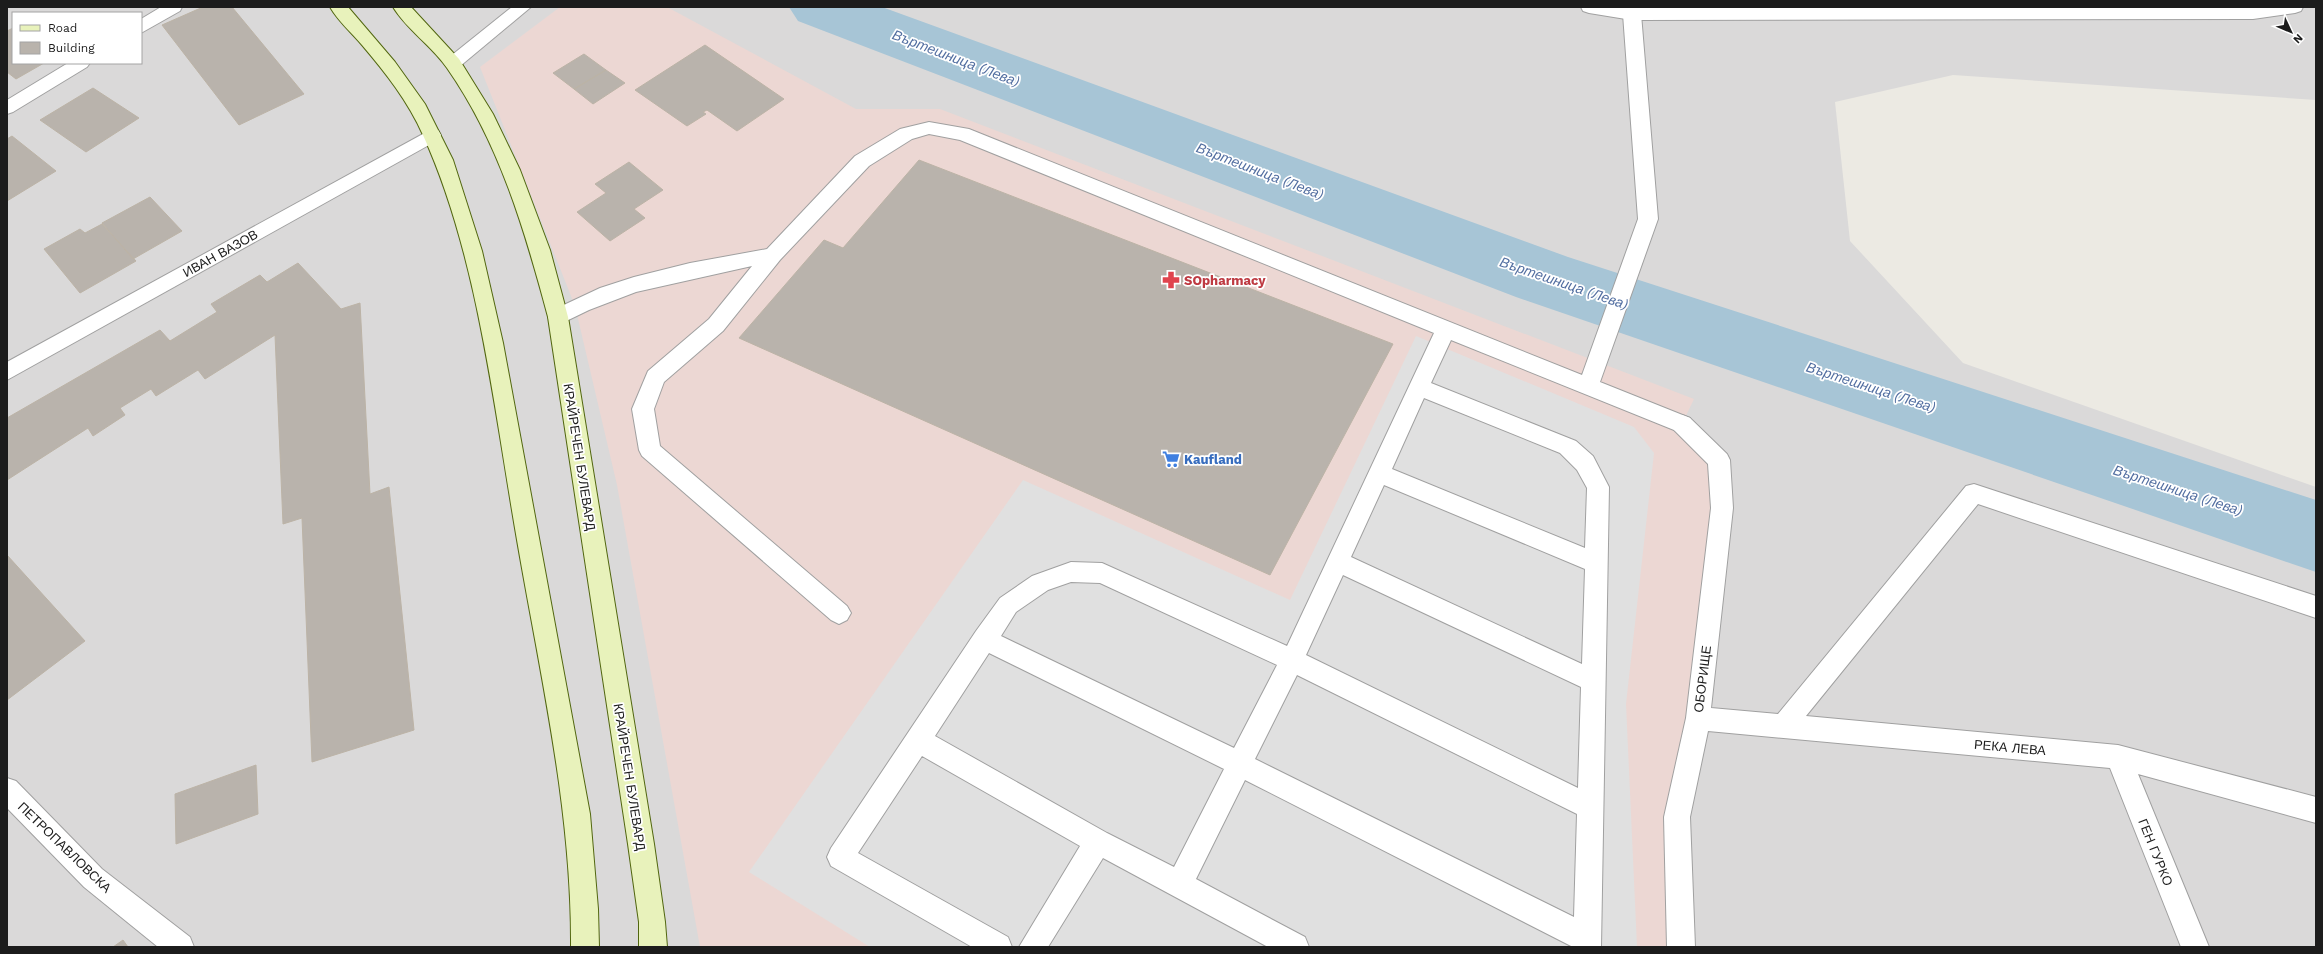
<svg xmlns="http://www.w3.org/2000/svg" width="2323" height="954" viewBox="0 0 2323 954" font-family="'Work Sans',sans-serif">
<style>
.residential{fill:#dad9d9;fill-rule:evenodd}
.commercial{fill:#ecd7d3}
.parking{fill:#e0e0e0}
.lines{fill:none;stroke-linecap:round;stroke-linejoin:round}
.river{fill:#a7c5d6;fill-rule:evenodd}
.building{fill:#b9b3ac;stroke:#bcb3a6}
.lane-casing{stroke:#a0a0a0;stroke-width:2}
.street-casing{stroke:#a0a0a0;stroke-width:2}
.secondary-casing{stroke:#51660f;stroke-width:2}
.lane{fill:#fff;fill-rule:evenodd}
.street{fill:#fff;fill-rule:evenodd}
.secondary{fill:#e8f2bb;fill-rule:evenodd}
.labels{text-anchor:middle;stroke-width:3.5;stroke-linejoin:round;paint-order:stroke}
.street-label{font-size:13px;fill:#1c1c1c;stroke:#fff}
.health-label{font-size:13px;font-weight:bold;fill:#be3a42;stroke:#fff;text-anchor:start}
.shop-label{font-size:13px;font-weight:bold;fill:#366cbe;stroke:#fff;text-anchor:start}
.water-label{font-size:14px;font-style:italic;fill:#536fa1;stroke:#fff}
</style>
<rect width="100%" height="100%" fill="#eceae3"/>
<path class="residential" d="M7,7H2316V100L1953,75L1835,102L1850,241L1963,363L2316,487V947H7ZM13,13H141V63H13Z"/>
<path class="commercial" d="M560,7H667L856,109H940L1694,399L1682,424L1719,460L1677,817L1681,947H700L617,485L575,306L480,67Z"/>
<path class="parking" d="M1416,336L1634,427L1654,453L1626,704L1637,947H870L749,872L1023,480L1290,600Z"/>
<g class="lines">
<path class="river" d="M789,7H882L1568,257L2316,500V572L1516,297L798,21Z"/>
</g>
<path class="building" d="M203,7H232L304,94L239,125L162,25Z
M13,28V63H44L16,79L7,72V31Z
M705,45L784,99L737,131L707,110L703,112L706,114L687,126L635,90Z
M584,54L606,70L574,89L553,73Z
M606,70L625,83L593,104L574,89Z
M93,88L139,118L86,152L40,120Z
M12,136L56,171L7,201V139Z
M919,160L1393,344L1270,575L739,338L824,240L843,248Z
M629,162L663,190L634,209L645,218L610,241L577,212L606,193L595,184Z
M150,197L182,231L133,259L102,223Z
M102,224L136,261L80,293L44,249L80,229L85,233Z
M298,263L341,309L360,303L370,494L389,487L414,730L312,762L302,518L283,524L275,335L205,379L198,370L156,396L151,389L120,408L125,415L93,436L88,428L7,480V418L160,330L170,341L217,312L211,304L260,275L267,282Z
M7,555L85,641L7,700Z
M256,765L258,814L176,844L175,794Z
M123,940L128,947H113Z"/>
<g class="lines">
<g class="lane-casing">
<path id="lane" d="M1632,8L1638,10L1641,14L1658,219L1600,382L1690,418L1693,424L1690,430L1682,433L1674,430L1451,340L1431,383L1576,441L1593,456L1609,487L1601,947H1573L1245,780L1196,879L1305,937L1309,947H1268L1103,858L1048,947H1019L1080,846L922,756L858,853L1008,937L1012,947H972L831,866L827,857L831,848L976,631L1000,598L1032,576L1071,562L1102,563L1287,646L1434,333L960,140L929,134L912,139L869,166L780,260L723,331L664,382L654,409L660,446L847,606L851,613L847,620L839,624L831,620L642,456L639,450L632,409L648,371L709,319L752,266L636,292L589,310L558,325L551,323L548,317L551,311L600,288L634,277L690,263L767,249L855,156L900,129L929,122L969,129L1582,375L1638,219L1623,14L1626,10ZM1424,398L1560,453L1577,470L1587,488L1585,548L1392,469ZM1384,485L1585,569L1582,664L1351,557ZM1343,575L1581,687L1578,788L1306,655ZM1071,582L1100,583L1277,665L1234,748L1001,636L1016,612L1048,590ZM989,653L1224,769L1174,867L1107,833L935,736ZM1297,675L1577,814L1574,917L1255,759Z"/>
</g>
<g class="street-casing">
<path id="street" d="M161,7H182L180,11L141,33V19Z
M512,7H531L459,67L453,69L447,67L444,63L447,59Z
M1581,7L1632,8L2303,7L2301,11L2295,13L2253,19L1632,20L1589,13L1583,11Z
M68,63H90L87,67L13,112L7,114V100Z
M432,129L438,130L441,135L438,140L7,380V362Z
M1682,415L1690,418L1727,454L1730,460L1733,508L1711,708L1778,714L1966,486L1974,484L2316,596V618L1978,504L1806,716L2118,745L2316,797V823L2138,774L2209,947H2181L2110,768L1708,731L1690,817L1695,947H1667L1664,817L1686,718L1711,508L1708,464L1674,430L1671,424L1674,418Z
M7,778L16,781L102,869L190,937L194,947H158L84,887L7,808Z"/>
</g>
<g class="secondary-casing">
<path id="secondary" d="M330,7H348L395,62L425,104L453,160L482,251L503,343L590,814L598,909L599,947H571C572,810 540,674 517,540C494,409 478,255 423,135C408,101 385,72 362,45C351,32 338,21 330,7Z
M393,7H411L459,59L493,114L520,170L550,250L568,317L654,844L665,922L667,947H639V922L628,844L548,317C525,231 499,142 447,68C432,46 407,30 393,7Z"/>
</g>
<use href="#lane" class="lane"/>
<use href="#street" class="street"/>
<use href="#secondary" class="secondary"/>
</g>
<defs>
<g id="pharmacy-bare" transform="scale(1.38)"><path d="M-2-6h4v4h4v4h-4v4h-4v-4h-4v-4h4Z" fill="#e0444e" stroke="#fff" stroke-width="2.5" paint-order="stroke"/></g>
<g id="supermarket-bare" transform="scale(1.38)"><path d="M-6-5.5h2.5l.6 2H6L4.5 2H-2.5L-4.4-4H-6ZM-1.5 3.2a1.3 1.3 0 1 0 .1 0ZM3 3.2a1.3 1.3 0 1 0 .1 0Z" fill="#3f7fe0" stroke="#fff" stroke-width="2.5" paint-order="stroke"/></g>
</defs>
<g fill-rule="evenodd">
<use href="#pharmacy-bare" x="1171" y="280"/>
<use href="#supermarket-bare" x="1171" y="459"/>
</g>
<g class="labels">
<g class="street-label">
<text transform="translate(220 253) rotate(-29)" y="5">ИВАН ВАЗОВ</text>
<text transform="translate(580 457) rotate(81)" y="5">КРАЙРЕЧЕН БУЛЕВАРД</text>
<text transform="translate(1702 679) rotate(-83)" y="5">ОБОРИЩЕ</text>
<text transform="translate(2010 747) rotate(5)" y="5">РЕКА ЛЕВА</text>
<text transform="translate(630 777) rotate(81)" y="5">КРАЙРЕЧЕН БУЛЕВАРД</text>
<text transform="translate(65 847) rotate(44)" y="5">ПЕТРОПАВЛОВСКА</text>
<text transform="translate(2156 852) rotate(68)" y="5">ГЕН ГУРКО</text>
</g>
<g class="health-label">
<text x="1184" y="285">SOpharmacy</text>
</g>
<g class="shop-label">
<text x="1184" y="464">Kaufland</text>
</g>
<g class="water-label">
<text transform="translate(956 58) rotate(21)" y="5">Въртешница (Лева)</text>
<text transform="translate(1260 171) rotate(21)" y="5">Въртешница (Лева)</text>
<text transform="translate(1564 283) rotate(19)" y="5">Въртешница (Лева)</text>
<text transform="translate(1871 387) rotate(18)" y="5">Въртешница (Лева)</text>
<text transform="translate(2178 490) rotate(18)" y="5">Въртешница (Лева)</text>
</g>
</g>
<rect width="2323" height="954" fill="none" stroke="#1c1c1c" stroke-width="16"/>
<rect x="12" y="12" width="130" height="52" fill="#ffffff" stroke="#a4a4a4"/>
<rect x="20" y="25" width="20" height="6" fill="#e8f2bb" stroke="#a4a4a4"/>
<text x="48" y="32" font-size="12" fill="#1c1c1c">Road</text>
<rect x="20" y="42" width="20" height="12" fill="#b9b3ac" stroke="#a4a4a4"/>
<text x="48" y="52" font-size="12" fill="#1c1c1c">Building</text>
<g transform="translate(2291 32) rotate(134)" stroke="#ffffff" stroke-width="3" paint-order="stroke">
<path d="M0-3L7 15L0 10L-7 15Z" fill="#1c1c1c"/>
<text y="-6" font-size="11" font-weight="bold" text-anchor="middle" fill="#1c1c1c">N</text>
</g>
</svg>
